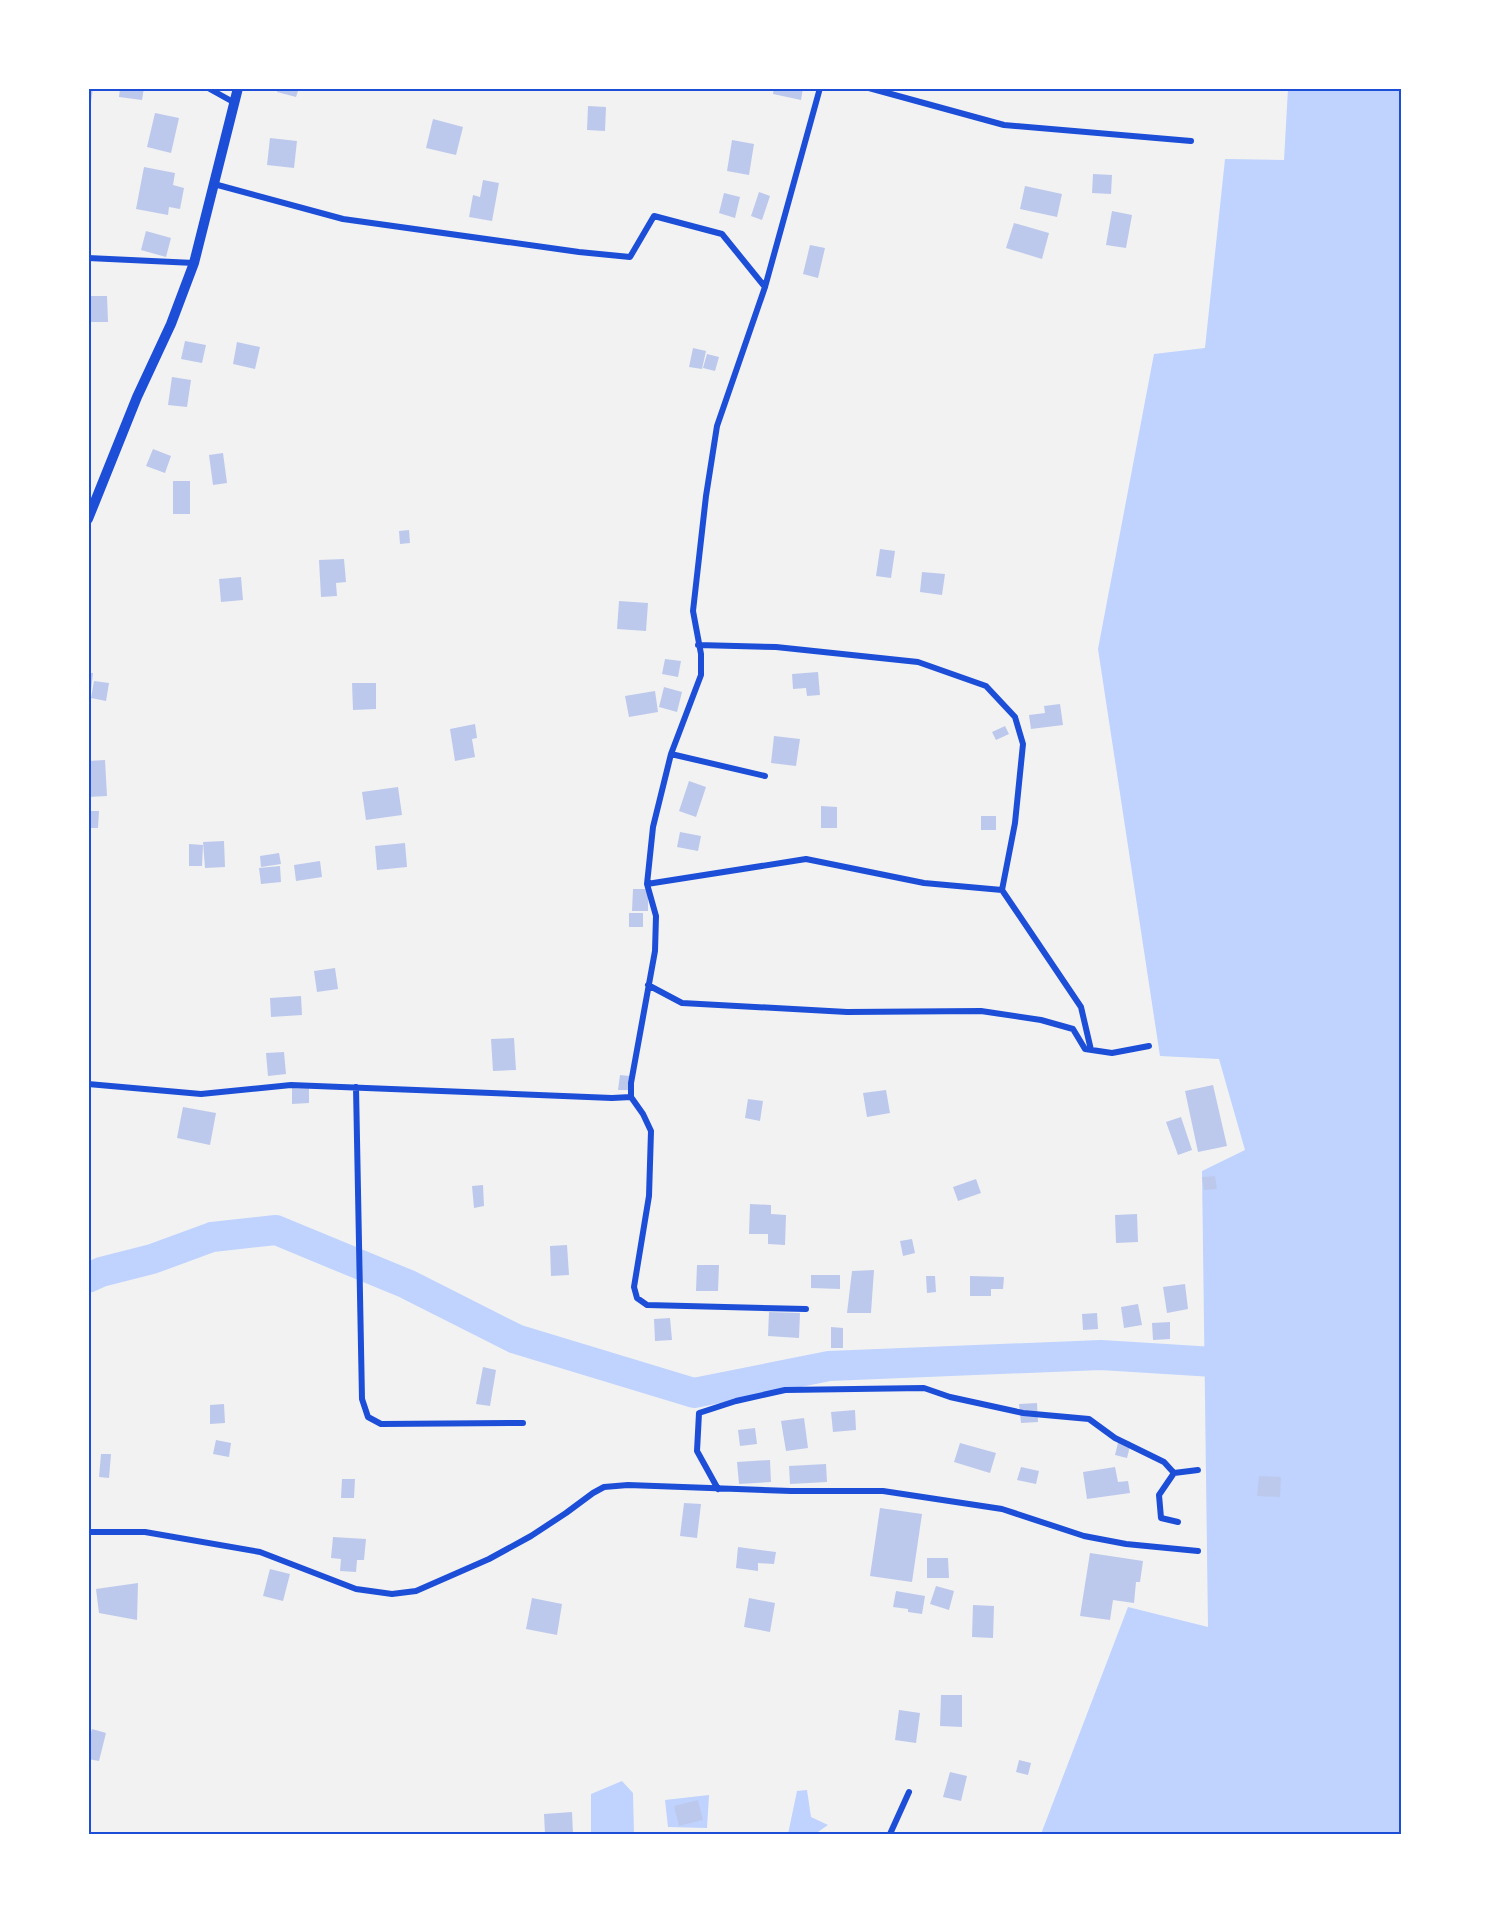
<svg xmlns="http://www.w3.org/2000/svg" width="1490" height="1923" viewBox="0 0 1490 1923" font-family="'IBM Plex Serif',serif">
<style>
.water{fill:#bfd3fe}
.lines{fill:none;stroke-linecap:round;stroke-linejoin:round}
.river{stroke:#bfd3fe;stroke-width:30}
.building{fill:#bdc9ec}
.minor{stroke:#1d4ed8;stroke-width:6}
.secondary{stroke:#1d4ed8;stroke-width:10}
.neatline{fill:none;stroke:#1d4ed8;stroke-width:2}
</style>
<rect width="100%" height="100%" fill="#f2f2f2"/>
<path class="water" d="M1288,89H1401V1834H1041L1128,1607L1208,1627L1202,1171L1245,1150L1219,1059L1160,1056L1098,649L1154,354L1205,348L1225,159L1284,160Z
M622,1781L633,1793L634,1834H591V1794Z
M807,1790L811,1817L828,1825L815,1834H788L797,1791Z
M709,1795L707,1828L668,1827L665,1800Z"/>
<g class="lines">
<path class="river" d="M88,1278L101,1272L152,1259L212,1237L276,1230L407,1284L516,1339L694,1393L829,1366L1101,1355L1246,1364"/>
</g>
<path class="building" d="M88,88H93L90,109H88Z
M120,88H144L142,100L119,97Z
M278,88H299L296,97L277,92Z
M774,88H803L801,100L773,94Z
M588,106L606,107L605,131L587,130Z
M155,113L179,118L171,153L147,147Z
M433,119L463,127L456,155L426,148Z
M270,138L297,141L294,168L267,165Z
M732,140L754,144L749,175L727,171Z
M144,167L175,173L173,185L184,188L180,209L169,207L168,215L136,209Z
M1093,174L1112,175L1111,194L1092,193Z
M483,180L499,183L492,221L469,217L473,195L480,197Z
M1025,186L1062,194L1057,217L1020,209Z
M759,192L770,196L762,220L751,216Z
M724,193L740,197L735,218L719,213Z
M1112,211L1132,215L1126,248L1106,245Z
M1014,223L1049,233L1042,259L1006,248Z
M146,231L171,238L166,257L141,250Z
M810,245L825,248L818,278L803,274Z
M88,296H107L108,322H88Z
M185,341L206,345L202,363L181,359Z
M237,342L260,347L255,369L233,364Z
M693,348L706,351L702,369L689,367Z
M707,354L719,357L715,371L703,368Z
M172,377L191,380L187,407L168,405Z
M153,449L171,456L165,473L146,466Z
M223,453L227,483L213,485L209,455Z
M173,481H190V514H173Z
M409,530L410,543L400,544L399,531Z
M880,549L895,551L891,578L876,576Z
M344,559L346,582L336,583L337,596L321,597L319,560Z
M922,572L945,574L942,595L920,592Z
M241,577L243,600L221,602L219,579Z
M619,601L648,603L646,631L617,629Z
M665,659L681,661L678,677L662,674Z
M818,672L820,695L807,696L806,688L793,689L792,674Z
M88,673H93L90,699H88Z
M94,681L109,683L106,701L91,698Z
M352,683H376V709L353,710Z
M664,687L682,692L677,712L659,707Z
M655,691L658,712L629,717L625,696Z
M1060,704L1063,725L1031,729L1029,715L1045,713L1044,706Z
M475,724L477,738L472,739L475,757L455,761L450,729Z
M1005,726L1009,734L996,740L992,732Z
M774,736L800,739L796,766L771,763Z
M105,760L107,796L88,797V761Z
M689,781L706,787L696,817L679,811Z
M398,787L402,815L366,820L362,792Z
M821,806L837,807V828H821Z
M88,811H99L98,828H88Z
M981,816H996V830H981Z
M680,832L701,836L698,851L677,847Z
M224,841L225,867L205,868L203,842Z
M405,843L407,867L377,870L375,846Z
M189,844L203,845L202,866H189Z
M279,853L281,864L261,867L260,856Z
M320,861L322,877L296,881L294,865Z
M280,866L281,882L261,884L259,868Z
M633,889H648V911H632Z
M629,913H643V927H629Z
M335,968L338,989L317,992L314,971Z
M301,996L302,1015L271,1017L270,998Z
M514,1038L516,1070L493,1071L491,1039Z
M284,1052L286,1074L268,1076L266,1053Z
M620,1075L630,1076L629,1090H618Z
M1213,1085L1227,1146L1198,1152L1185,1091Z
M292,1088H309V1103L292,1104Z
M886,1090L890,1113L867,1117L863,1093Z
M748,1099L763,1101L760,1121L745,1118Z
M183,1107L216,1113L210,1145L177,1138Z
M1181,1117L1192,1150L1178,1155L1166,1122Z
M1215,1176L1217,1189L1204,1190L1202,1177Z
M976,1179L981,1193L958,1201L953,1187Z
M483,1185L484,1206L474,1208L472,1186Z
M750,1204L771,1205V1214L786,1215L785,1245L768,1244V1234H749Z
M1137,1214L1138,1242L1116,1243L1115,1215Z
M912,1239L915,1253L903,1256L900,1241Z
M567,1245L569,1275L551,1276L550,1246Z
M697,1265H719L718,1291H696Z
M874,1270L871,1313H847L852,1271Z
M811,1275H840V1289L811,1288Z
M926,1276H935L936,1292L927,1293Z
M970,1276L1004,1277L1003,1289H991V1296H970Z
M1185,1284L1188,1309L1167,1313L1163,1287Z
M1138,1304L1142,1325L1124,1328L1121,1307Z
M769,1312L800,1313L799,1338L768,1336Z
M1097,1313L1098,1329L1083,1330L1082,1314Z
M670,1318L672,1340L655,1341L654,1319Z
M1170,1322V1339L1153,1340L1152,1323Z
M831,1327L843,1328V1348H831Z
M483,1367L496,1370L490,1406L476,1404Z
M1037,1403L1038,1422L1021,1423L1019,1404Z
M224,1404L225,1423L210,1424V1405Z
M855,1410L856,1430L833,1432L831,1412Z
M804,1418L808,1448L786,1451L781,1421Z
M755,1428L757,1444L740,1446L738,1430Z
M1119,1439L1131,1442L1127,1458L1115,1455Z
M216,1440L231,1443L229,1457L213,1454Z
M960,1443L996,1453L990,1473L954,1462Z
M101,1454H111L109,1478L99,1477Z
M770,1460L771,1482L739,1484L737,1462Z
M826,1464L827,1482L790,1484L789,1466Z
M1021,1467L1039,1471L1036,1484L1017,1480Z
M1115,1467L1118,1482L1128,1481L1130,1493L1087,1499L1083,1472Z
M1259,1476L1281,1477L1280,1497L1257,1496Z
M342,1479H355L354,1498H341Z
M684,1503L701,1504L697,1538L680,1536Z
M880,1508L922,1514L912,1582L870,1576Z
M333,1537L366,1539L364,1560H357L356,1572L340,1571L341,1559L331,1558Z
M738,1547L776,1552L774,1564L758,1563V1571L736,1568Z
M1090,1553L1143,1561L1140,1582H1136L1134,1603L1113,1600L1110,1620L1080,1616Z
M927,1558H948L949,1578H927Z
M270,1569L290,1574L283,1601L263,1596Z
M138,1583L137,1620L99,1613L96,1589Z
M936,1586L954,1591L949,1610L930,1604Z
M896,1591L925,1596L922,1614L908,1612V1609L893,1607Z
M532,1598L562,1604L557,1635L526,1629Z
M749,1598L775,1603L770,1632L744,1627Z
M973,1605L994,1606L993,1638L972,1637Z
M941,1695H962V1727L940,1726Z
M899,1710L920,1713L916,1743L895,1740Z
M92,1729L106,1733L99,1761L88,1759V1743Z
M1019,1760L1031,1763L1028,1775L1016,1772Z
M950,1772L967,1776L961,1801L943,1797Z
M698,1800L703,1820L679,1826L674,1806Z
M572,1812L573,1834H545L544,1814Z"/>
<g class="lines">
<path class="minor" d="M208,88L235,103
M869,88L1004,125L1191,141
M214,184L343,219L579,252L630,257L654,216L722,234L765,287
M88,258L194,263
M698,645L776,647L918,662L986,686L1015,717L1023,744L1015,823L1002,890L1081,1007L1091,1050
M671,754L765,776
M647,884L806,859L924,883L1002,890
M648,985L682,1003L847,1012L981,1011L1041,1020L1073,1029L1085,1049L1112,1053L1149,1046
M88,1084L201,1094L291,1085L612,1098L631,1097V1083L655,951L656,916L647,884L653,827L671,754L701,675V654L693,611L706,496L717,426L765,287L820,88
M356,1087L362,1399L368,1417L381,1424L523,1423
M631,1097L643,1114L651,1131L649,1196L634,1287L637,1298L647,1305L806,1309
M1174,1473L1159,1495L1161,1518L1178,1522
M718,1489L697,1451L699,1413L736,1401L785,1390L924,1388L950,1397L1023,1413L1089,1419L1115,1438L1164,1462L1174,1473L1198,1470
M88,1532H145L260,1552L356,1589L392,1594L416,1591L489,1559L531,1536L566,1513L593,1493L604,1487L628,1485L791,1491H883L1002,1509L1084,1536L1126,1544L1198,1551
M890,1834L909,1792"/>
<path class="secondary" d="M88,519L137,397L171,324L194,263L238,88"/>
</g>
<rect width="1490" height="1923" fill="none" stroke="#ffffff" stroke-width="180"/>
<rect x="90" y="90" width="1310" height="1743" class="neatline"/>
</svg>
